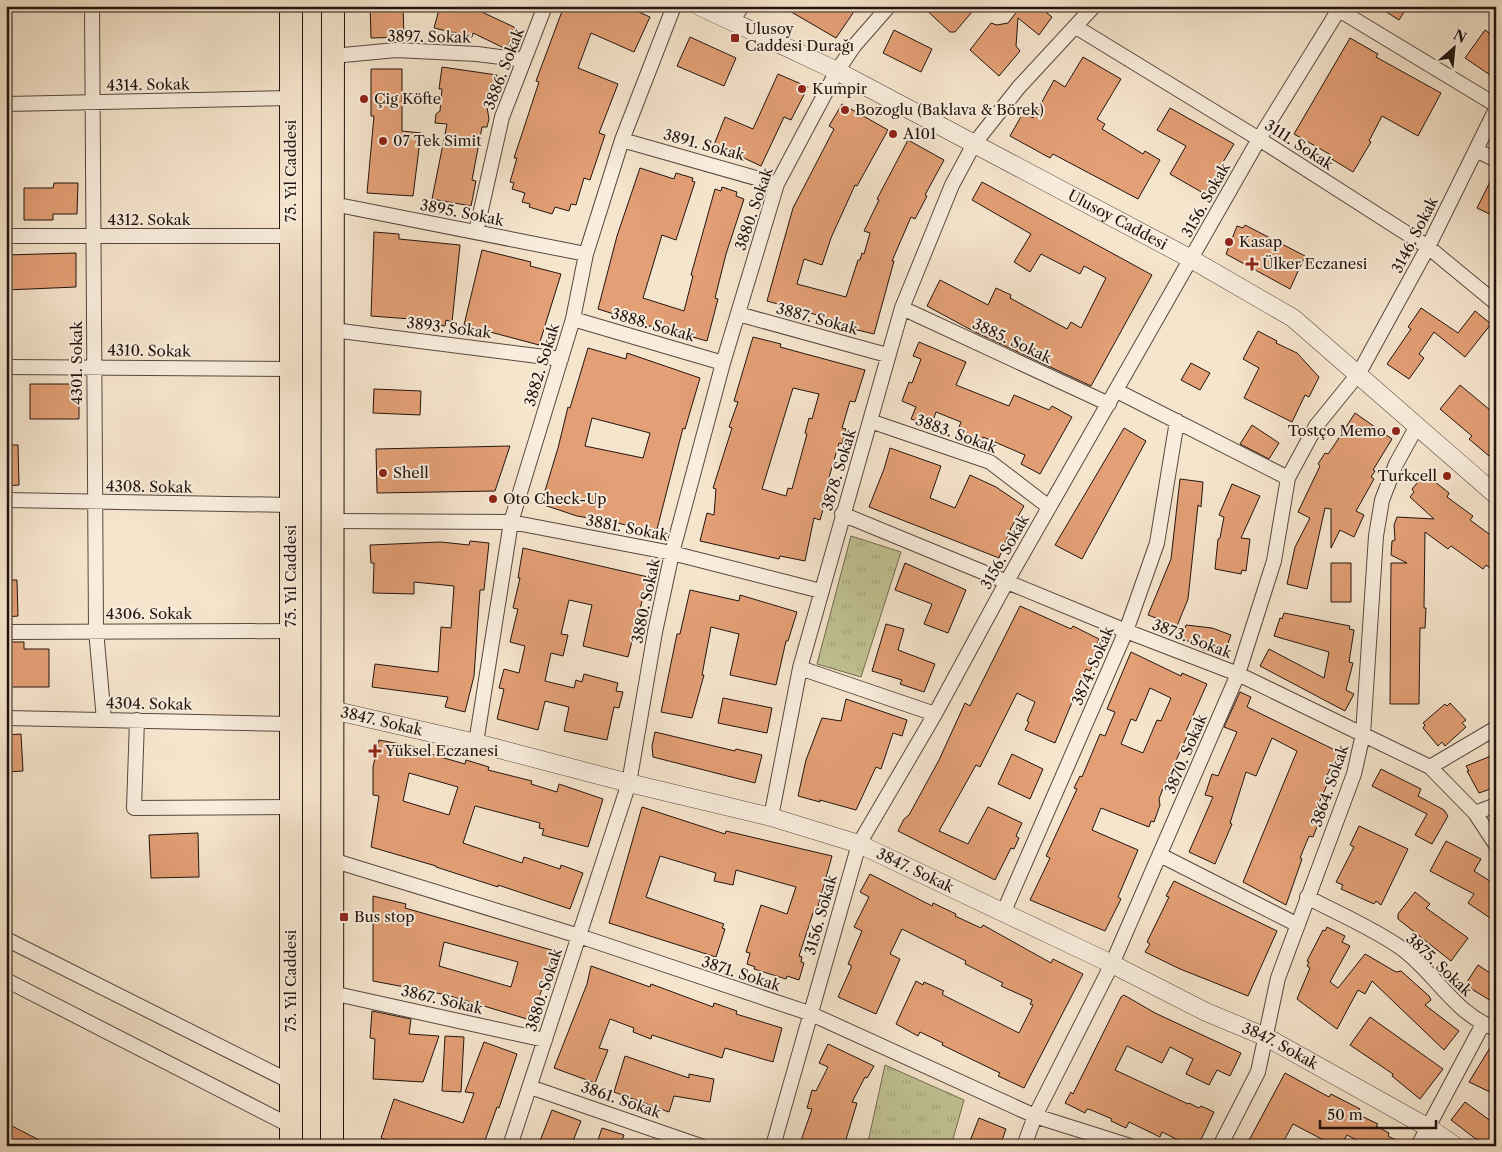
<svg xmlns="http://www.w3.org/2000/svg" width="1502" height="1152" viewBox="0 0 1502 1152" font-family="'Libre Caslon Text',serif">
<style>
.park{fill:url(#park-tufts);stroke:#726c52}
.building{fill:#e39f75;stroke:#22140f;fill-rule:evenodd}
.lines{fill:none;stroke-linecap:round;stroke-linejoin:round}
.minor-casing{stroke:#57483e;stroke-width:16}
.tertiary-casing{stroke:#57483e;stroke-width:19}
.primary-casing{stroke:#22140f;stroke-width:24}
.minor{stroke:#f9eede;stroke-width:14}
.tertiary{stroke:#f9eede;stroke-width:18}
.primary{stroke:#f6e5cd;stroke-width:22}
.poi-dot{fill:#8f2418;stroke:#f9eede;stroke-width:2}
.labels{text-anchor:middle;stroke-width:4;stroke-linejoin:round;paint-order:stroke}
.poi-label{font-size:15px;fill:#22140f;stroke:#f9eede;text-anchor:start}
.street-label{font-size:15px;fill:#22140f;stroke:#f9eede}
</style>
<defs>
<pattern id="park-tufts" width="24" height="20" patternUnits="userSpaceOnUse" patternTransform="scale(1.25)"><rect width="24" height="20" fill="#c1c394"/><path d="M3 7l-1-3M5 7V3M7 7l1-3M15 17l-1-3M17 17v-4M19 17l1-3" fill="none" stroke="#a6a77e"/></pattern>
</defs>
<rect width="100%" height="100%" fill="#f6e5cd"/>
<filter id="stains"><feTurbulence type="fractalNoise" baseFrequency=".004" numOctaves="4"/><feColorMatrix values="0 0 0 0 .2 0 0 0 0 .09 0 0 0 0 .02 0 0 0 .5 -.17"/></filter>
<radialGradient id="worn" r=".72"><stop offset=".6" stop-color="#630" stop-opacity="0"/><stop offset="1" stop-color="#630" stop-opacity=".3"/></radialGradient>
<path class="park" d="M851,536L901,552L861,677L817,664Z
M885,1065L964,1100L951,1146H876L868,1142Z"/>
<path class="building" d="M370,6H403L404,37L371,38Z
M440,6H469L516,28L506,49L473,33L472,37L434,28Z
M564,6H625L650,17L634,52L591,33L578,68L618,84L599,133L605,135L590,180L584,178L576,205L571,204L569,211L555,207L552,214L529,207L530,204L522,202L525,193L512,189L514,183L510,182L517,158H514L539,82L536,81Z
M781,6H849L855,10L836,38Z
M922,6H977L955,32H950Z
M1021,6H1038L1052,17L1039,35L1018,18L1016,46L1020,51L999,76L970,50L991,23L997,25L1008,23Z
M1377,6H1408L1399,20Z
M894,30L932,49L921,72L883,53Z
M1485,30L1496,38V79L1465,58Z
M690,37L736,58L724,86L677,66Z
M1350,38L1378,54L1376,57L1441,93L1418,136L1382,116L1369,141L1371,142L1353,172L1330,158L1331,155L1294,134Z
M1083,57L1121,79L1097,119L1105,124L1102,129L1143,154L1145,151L1160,160L1138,199L1053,154L1050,158L1010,136L1023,113L1033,118L1054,80L1065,87Z
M442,67L497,75L494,96L485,95L489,119L487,127H482L472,180L476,181L471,206L432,199L447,124L435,123L436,114L440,111L442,89H439Z
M371,69H402V131L421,133L413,196L367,193L374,116H371Z
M778,74L808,87L791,120L784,117L761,166L731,152L729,157L712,150L725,117L753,129Z
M842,104L888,130L857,186L855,185L831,238L822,265L804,259L797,284L846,297L858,260H860L862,253L864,254L870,233L864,231L879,200L877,199L908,140L944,160L925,195L927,196L915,219L911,217L892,261H894L874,334L845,327L846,323L767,301L793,208L834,129L829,126Z
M1170,108L1234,144L1214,177L1220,181L1210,197L1170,174L1186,146L1157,130Z
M640,168L674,179L676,173L693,178L692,181L695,182L676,240L662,235L643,298L684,311L693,276L691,275L715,189L721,191L722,187L737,192L736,196L744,199L726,254L715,298L718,299L707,341L652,326H643L636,321L598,309L617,236Z
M1496,170V217L1477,208Z
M982,182L1152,275L1091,386L975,332L927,306L940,280L988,305L996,288L1011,295L1010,298L1067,329L1071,322L1081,328L1106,278L1084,266L1080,274L1041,254L1030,272L1014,262L1031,234L972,200Z
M54,183H78L77,214H53V220H24V188H53Z
M1245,225L1305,256L1290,289L1226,254L1237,226L1243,228Z
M374,232L399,234V239L460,245L452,322L446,320L445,326L423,323V320L371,316Z
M482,250L531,262L530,266L561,274L539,345L464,325Z
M76,253V287L6,290V255Z
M1421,308L1458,333L1475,311L1491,324L1465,357L1434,332L1419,354L1424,358L1409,379L1387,364L1411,329L1408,327Z
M1258,331L1277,341L1276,343L1297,353L1319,377L1309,397L1305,395L1292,422L1244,398L1259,368L1243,359Z
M753,337L781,344L780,347L865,370L855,402L850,401L842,428L846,429L842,444L839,443L823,498L826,499L820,520L814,518L805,561L780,556L779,559L700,541L707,513L714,515L716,489L713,488L732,428L729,427L738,402L734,401ZM793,388L819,394L812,419L809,418L805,433L807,434L792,489L788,488L786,496L762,489Z
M919,342L966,362L956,385L1009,406L1014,395L1049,410L1052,406L1072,417L1040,474L1021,464L1025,455L983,437L982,441L957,432L961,422L936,412L931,426L911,419L916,407L902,401L909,382L912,383L921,359L913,356Z
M588,348L626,359L627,353L700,378L685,429L683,428L656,533L618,523L577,516L541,504L558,448L568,407L570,408ZM592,418L650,433L643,458L585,446Z
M1191,363L1210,373L1200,390L1181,380Z
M30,384H79V419H30Z
M1460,385L1496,415V448L1489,456L1469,439L1472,436L1440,409Z
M374,389L421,391L420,415L373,413Z
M1355,413L1392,439L1373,470L1375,471L1371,477L1374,479L1356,511L1364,515L1354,537L1340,530L1331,548V509L1325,508L1307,589L1287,584L1295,547L1310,518L1298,512L1320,466L1318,464L1325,453L1328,454L1333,447Z
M1252,425L1279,443L1269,459L1240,444Z
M1124,428L1146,441L1082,559L1055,545Z
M6,445H18L19,485L6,486Z
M510,446L495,491L377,493L376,449Z
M890,448L941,466L930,498L955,508L970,475L996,487L1024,506L1011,528L999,558L869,507L884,469Z
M1425,474L1449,493L1447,497L1473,516L1470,520L1496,539V573L1486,565L1483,569L1451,546L1448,549L1425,532L1424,608H1426L1425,628H1420L1419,704H1390L1391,563H1407L1391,555L1392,541L1395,540L1394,525L1397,517L1434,519L1410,497L1414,492L1412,489Z
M1180,479L1203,482L1201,507L1198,505L1188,599L1177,626L1148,615L1171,559Z
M1232,484L1260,496L1241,538L1250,539L1246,571L1242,570L1241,574L1215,569L1218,539L1220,538L1224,517L1219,515Z
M470,541L489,543L484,590H480L474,676L465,712L445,707L448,697L372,687L375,664L438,672L441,627L451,628L454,586L414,582V594L373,593L374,563H371L370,545L441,542L469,545Z
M523,548L648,577L628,657L583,646L592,605L569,600L561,634L568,635L563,656L551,653L545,681L574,688L576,680L582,682L584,674L618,683L616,691L623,692L619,708L614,707L607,740L564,731L569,707L545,701L538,730L497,719L504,689L499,688L504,669L519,673L525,646L510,642L518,609L513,608L520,578H518Z
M905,563L966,590L948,633L924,624L932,604L895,590Z
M1331,563H1351V602H1331Z
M6,580H17L18,616L6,617Z
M690,590L739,601L740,595L797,612L788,641H786L776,685L730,675L739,634L711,627L702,675H704L692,718L661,712L677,634H680Z
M1020,606L1071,629L1073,626L1099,639L1096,646L1101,648L1090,671L1086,669L1055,743L1025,730L1029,722L1027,721L1035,702L1017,693L980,767L976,765L939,831L968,844L988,807L1022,823L1016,836L1019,838L1014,849L1011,848L995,880L898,831L904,819L909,815L939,760L965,703L970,706Z
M1284,613L1350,626L1349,629L1354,630L1349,662L1353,663L1346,690L1354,694L1345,711L1260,666L1269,649L1324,678L1329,652L1274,636L1280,618L1282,619Z
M886,624L904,629L898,650L935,664L924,692L900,684L902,680L872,671Z
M1186,625L1212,628L1231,635L1223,657L1200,649L1201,647L1181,638Z
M6,642H24V649H49V687H6Z
M1131,652L1181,676L1182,673L1207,684L1186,731L1189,732L1162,791L1159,799L1160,805L1154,822L1151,821L1149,827L1101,808L1092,830L1138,850L1118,897L1121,899L1105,931L1030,900L1050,858L1046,856L1077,789L1074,788L1080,776L1082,777L1100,734L1105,736L1115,712L1107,709ZM1150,688L1171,698L1161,721L1157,720L1143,753L1121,744L1131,719L1136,721Z
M1240,692L1251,697L1247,707L1339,752L1324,781L1328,783L1312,818L1318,824L1313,837L1309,836L1300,858L1302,859L1286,905L1243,882L1297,751L1272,738L1256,776L1246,772L1230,823L1232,824L1215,864L1189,852L1213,797L1205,795L1212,774L1218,776L1237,732L1224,727Z
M723,698L772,708L767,733L718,723Z
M846,699L907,720L902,736L893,733L881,769L876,767L856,810L820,800V802L798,796L806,760L822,718L841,721Z
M1450,703L1466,720L1462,723L1466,727L1445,746L1442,742L1438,746L1423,728L1425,725L1423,723L1445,704L1447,706Z
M655,732L735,751L736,749L762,755L755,783L653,757L652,746Z
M21,734L23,771L6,772V735Z
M379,740L416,747V750L465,764L466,760L489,767L488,770L532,781L531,784L557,792L559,784L603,799L588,847L542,835L544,829L539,828L540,823L475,806L463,843L522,863L524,857L560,869L561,865L583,873L570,909L498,885V887L436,867V866L371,847L379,796L373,795V767ZM409,773L458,787L449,815L403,801Z
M1012,754L1043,769L1030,799L998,784Z
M1496,754V787L1479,793L1467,771H1469L1466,766Z
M1381,769L1421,789L1418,796L1444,810L1448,816L1432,844L1415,835L1427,814L1372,786Z
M642,807L725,834L726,831L832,856L817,910H814L799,956L802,957L801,962L804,963L799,980L787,976L786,979L754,969L755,967L747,964L750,953L746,952L761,905L787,914L796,887L736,870L733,885L714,881L716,873L660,856L646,897L724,924L722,928L725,929L716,957L609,923Z
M1359,826L1408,849L1381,905L1376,901L1374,904L1341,889L1343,885L1336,882L1354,847L1350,845Z
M198,833L199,877L151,878L149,835Z
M1446,841L1481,859L1474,871L1496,885V922L1468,903L1474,894L1430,871Z
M870,874L932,906L933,903L956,914L955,916L981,928L983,925L1051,963L1053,959L1083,974L1024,1088L998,1076L1000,1073L942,1045L943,1043L920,1032L918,1036L896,1024L916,981L923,985L924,982L944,991L942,994L945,996L1019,1033L1033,1005L1030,1004L1032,1000L1001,986L1003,983L965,964L966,961L902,929L890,954L900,959L876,1014L838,997L851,968V965L848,964L862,931L854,927L869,897L860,892Z
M1174,881L1277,931L1248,996L1180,969L1145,952L1150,944L1147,942L1169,897L1166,896Z
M1415,892L1430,904L1426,908L1468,938L1451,961L1398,919V914Z
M373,896L406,904L405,908L555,951L535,1009L531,1008L527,1019L447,995L373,981ZM444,942L518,962L511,987L439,966Z
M1327,927L1345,936L1342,942L1350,946L1330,982L1338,988L1365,954L1396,972L1401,971L1429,996L1431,1000L1425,1005L1459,1031L1444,1050L1372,981L1365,994L1358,990L1337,1029L1297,999L1310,968L1307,966L1309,962L1307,961L1323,930L1325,931Z
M1478,965L1496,977V1004L1465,985Z
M591,966L650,987L651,984L713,1007L714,1003L737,1011L736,1014L782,1028L773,1062L725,1048L722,1058L652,1035L651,1039L633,1032L634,1028L610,1019L599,1048L608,1050L595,1083L554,1068L587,984Z
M1124,995L1155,1013L1241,1053L1230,1076L1217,1070L1209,1085L1186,1074L1193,1059L1170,1047L1162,1063L1127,1046L1115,1070L1188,1104L1189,1103L1199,1108L1201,1106L1214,1112L1198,1146H1190L1162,1132L1160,1137L1129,1122L1126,1128L1111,1121L1112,1119L1091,1110L1087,1109L1085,1113L1065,1103L1071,1092L1073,1094L1121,997Z
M372,1011L411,1019L409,1034L439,1036L423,1082L373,1079L375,1039L370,1038Z
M1370,1017L1443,1069L1420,1099L1392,1076L1393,1074L1350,1045Z
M445,1036L464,1037L461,1092L442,1091Z
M1496,1038V1081L1490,1092L1469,1082Z
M484,1042L517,1054L499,1108L497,1107L483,1146H424L408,1140L407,1143L400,1141L398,1144L381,1138L394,1099L463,1123L474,1093L465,1092Z
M828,1044L874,1066L867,1078L865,1077L852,1102L857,1103L844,1146H799L812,1109L807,1108L812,1090L816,1091L828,1067L819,1063Z
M625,1056L689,1078V1074L714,1079L710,1102L674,1096L669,1112L614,1092Z
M1285,1073L1329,1097L1331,1094L1360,1109L1357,1114L1378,1124L1376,1126L1389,1133L1388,1136L1407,1146H1368L1347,1135L1341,1146H1335L1293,1124L1281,1146H1246Z
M1465,1102L1496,1125V1146H1485L1451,1120Z
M552,1110L581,1121L571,1146H538Z
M979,1118L1006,1129L1000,1146H968Z
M6,1123L51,1146H6Z
M602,1128L624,1135L620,1146H596Z"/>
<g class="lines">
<g class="minor-casing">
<path id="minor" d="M92,6L96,630L104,720
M1339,10L1496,105
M732,21L742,6
M1076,27L1259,139L1428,247L1496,303
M333,56L396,50L477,54L524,60
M6,104L291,98
M622,140L777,184
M1476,150L1496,160
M333,204L586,254
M476,232L502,117L545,6
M6,236H291
M902,308L1109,404
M738,314L887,355
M573,319L723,363
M333,330L561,359
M6,367L291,369
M1117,391L1288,478
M870,421L990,462L1049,507
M6,500L291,505
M842,514L1126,631L1238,674L1430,767L1475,813L1496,845
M333,521L511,522L672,553L821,591
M6,632L291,631
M800,668L935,714
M6,718L291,724
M137,720L134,808L291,807
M476,743L511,522L573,319L586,254L622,140L674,6
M1430,767L1496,728
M1475,813L1496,805
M771,817L800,668L902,308L952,185L974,144L1019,87L1094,6
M1160,855L1298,925
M332,860L579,936L809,1013L1035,1116L1130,1146
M1307,897C1337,913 1373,928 1401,948C1435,972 1453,1013 1496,1029
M1004,911L1126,631L1149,566L1157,543L1177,421
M6,939L291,1082
M6,980L291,1126
M332,993L545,1040
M530,1087L701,1146
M510,1146L629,783L655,632L672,553L723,363L777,184L837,71L854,46L889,6
M773,1146L859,844L935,714L1006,583L1259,139L1341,6
M1024,1146L1035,1116L1112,964L1238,674L1274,561L1288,478L1316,426L1359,373L1428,247L1496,109
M1220,1146L1258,1072L1278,978L1354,774L1363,734L1376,536L1382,500L1396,464L1417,426
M1418,1146L1483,1024"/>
</g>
<g class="tertiary-casing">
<g id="tertiary">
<path id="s1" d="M699,6L837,71L1191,259L1293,318L1496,495"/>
<path id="s2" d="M332,710L476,743L629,783L771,817L859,844L1112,964L1206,1012L1266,1037L1429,1128L1455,1146"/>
</g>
</g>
<g class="primary-casing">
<path id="primary" d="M291,6V1146
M332,1146L333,6"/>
</g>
<use href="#minor" class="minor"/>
<use href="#tertiary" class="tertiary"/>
<use href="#primary" class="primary"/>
</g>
<g class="poi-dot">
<rect x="730" y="33" width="10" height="10" rx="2.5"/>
<circle cx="802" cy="89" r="5"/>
<circle cx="364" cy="99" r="5"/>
<circle cx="845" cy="110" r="5"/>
<circle cx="893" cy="134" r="5"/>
<circle cx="383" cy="141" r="5"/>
<circle cx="1229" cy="242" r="5"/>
<path d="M1249.5 256.5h5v5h5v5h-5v5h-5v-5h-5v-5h5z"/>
<circle cx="1396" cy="431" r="5"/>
<circle cx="383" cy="473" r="5"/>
<circle cx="1447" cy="476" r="5"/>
<circle cx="493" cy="499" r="5"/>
<path d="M372.5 743.5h5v5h5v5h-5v5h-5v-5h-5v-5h5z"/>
<rect x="339" y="912" width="10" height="10" rx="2.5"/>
</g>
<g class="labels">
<g class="poi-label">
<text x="745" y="34">Ulusoy<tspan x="745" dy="17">Caddesi Durağı</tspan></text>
<text x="812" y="94">Kumpir</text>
<text x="374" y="104">Çig Köfte</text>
<text x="855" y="115">Bozoglu (Baklava &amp; Börek)</text>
<text x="903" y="139">A101</text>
<text x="393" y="146">07 Tek Simit</text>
<text x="1239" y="247">Kasap</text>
<text x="1262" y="269">Ülker Eczanesi</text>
<text x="1386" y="436" text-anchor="end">Tostço Memo</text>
<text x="393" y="478">Shell</text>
<text x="1437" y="481" text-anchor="end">Turkcell</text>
<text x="503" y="504">Oto Check-Up</text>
<text x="385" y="756">Yüksel Eczanesi</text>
<text x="354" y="922">Bus stop</text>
</g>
<g class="street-label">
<text transform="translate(429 37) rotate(1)" y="5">3897. Sokak</text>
<text transform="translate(504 69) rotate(-69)" y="5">3886. Sokak</text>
<text transform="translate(148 85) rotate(-1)" y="5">4314. Sokak</text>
<text transform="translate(704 145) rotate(15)" y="5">3891. Sokak</text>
<text transform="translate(1299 145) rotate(33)" y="5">3111. Sokak</text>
<text transform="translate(291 171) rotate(-90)" y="5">75. Yıl Caddesi</text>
<text transform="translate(1206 200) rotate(-61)" y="5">3156. Sokak</text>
<text transform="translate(754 209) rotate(-71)" y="5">3880. Sokak</text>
<text transform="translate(462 213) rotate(11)" y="5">3895. Sokak</text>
<text x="149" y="225">4312. Sokak</text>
<text dy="5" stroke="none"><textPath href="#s1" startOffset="470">Ulusoy Caddesi</textPath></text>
<text transform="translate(1415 235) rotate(-63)" y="5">3146. Sokak</text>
<text transform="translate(817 319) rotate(15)" y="5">3887. Sokak</text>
<text transform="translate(653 325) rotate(16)" y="5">3888. Sokak</text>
<text transform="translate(449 328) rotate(7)" y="5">3893. Sokak</text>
<text transform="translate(1012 341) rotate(25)" y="5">3885. Sokak</text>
<text transform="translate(149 351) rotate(1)" y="5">4310. Sokak</text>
<text transform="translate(77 363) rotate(-90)" y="5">4301. Sokak</text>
<text transform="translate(542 365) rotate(-73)" y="5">3882. Sokak</text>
<text transform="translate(956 434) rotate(20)" y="5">3883. Sokak</text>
<text transform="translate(839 470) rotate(-73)" y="5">3878. Sokak</text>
<text transform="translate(149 487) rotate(1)" y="5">4308. Sokak</text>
<text transform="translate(627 528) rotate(11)" y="5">3881. Sokak</text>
<text transform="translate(1005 552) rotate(-61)" y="5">3156. Sokak</text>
<text transform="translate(291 576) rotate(-90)" y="5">75. Yıl Caddesi</text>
<text transform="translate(646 601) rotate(-78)" y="5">3880. Sokak</text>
<text x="149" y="619">4306. Sokak</text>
<text transform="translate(1192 639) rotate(21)" y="5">3873. Sokak</text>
<text transform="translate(1093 666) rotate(-67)" y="5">3874. Sokak</text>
<text transform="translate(149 704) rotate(1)" y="5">4304. Sokak</text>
<text dy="5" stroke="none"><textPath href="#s2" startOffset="51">3847. Sokak</textPath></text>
<text transform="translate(1186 754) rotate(-67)" y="5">3870. Sokak</text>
<text transform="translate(1330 786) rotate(-71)" y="5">3864. Sokak</text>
<text dy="5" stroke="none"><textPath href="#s2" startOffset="606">3847. Sokak</textPath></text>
<text transform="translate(821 915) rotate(-74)" y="5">3156. Sokak</text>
<text transform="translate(1439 965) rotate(43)" y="5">3875. Sokak</text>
<text transform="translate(741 974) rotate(18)" y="5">3871. Sokak</text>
<text transform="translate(291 981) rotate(-90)" y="5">75. Yıl Caddesi</text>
<text transform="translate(544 990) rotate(-72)" y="5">3880. Sokak</text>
<text transform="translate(442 1000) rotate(13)" y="5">3867. Sokak</text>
<text dy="5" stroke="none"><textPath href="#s2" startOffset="1011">3847. Sokak</textPath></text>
<text transform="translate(621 1100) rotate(19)" y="5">3861. Sokak</text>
</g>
</g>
<rect width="1502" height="1152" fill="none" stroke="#f6e5cd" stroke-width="25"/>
<rect x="8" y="8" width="1487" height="1137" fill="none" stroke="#22140f" stroke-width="2.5"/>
<rect x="12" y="12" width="1477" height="1127" fill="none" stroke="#22140f"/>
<g transform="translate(1454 48) rotate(27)" stroke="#f9eede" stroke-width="4" paint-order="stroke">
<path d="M0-4L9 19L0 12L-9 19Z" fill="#22140f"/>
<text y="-8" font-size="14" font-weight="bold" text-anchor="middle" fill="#22140f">N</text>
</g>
<path d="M1320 1120v8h116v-8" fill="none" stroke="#22140f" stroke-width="2.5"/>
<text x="1327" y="1120" font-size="15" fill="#22140f" stroke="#f9eede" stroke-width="4" paint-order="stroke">50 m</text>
<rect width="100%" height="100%" filter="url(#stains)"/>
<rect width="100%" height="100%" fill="url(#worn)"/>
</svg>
